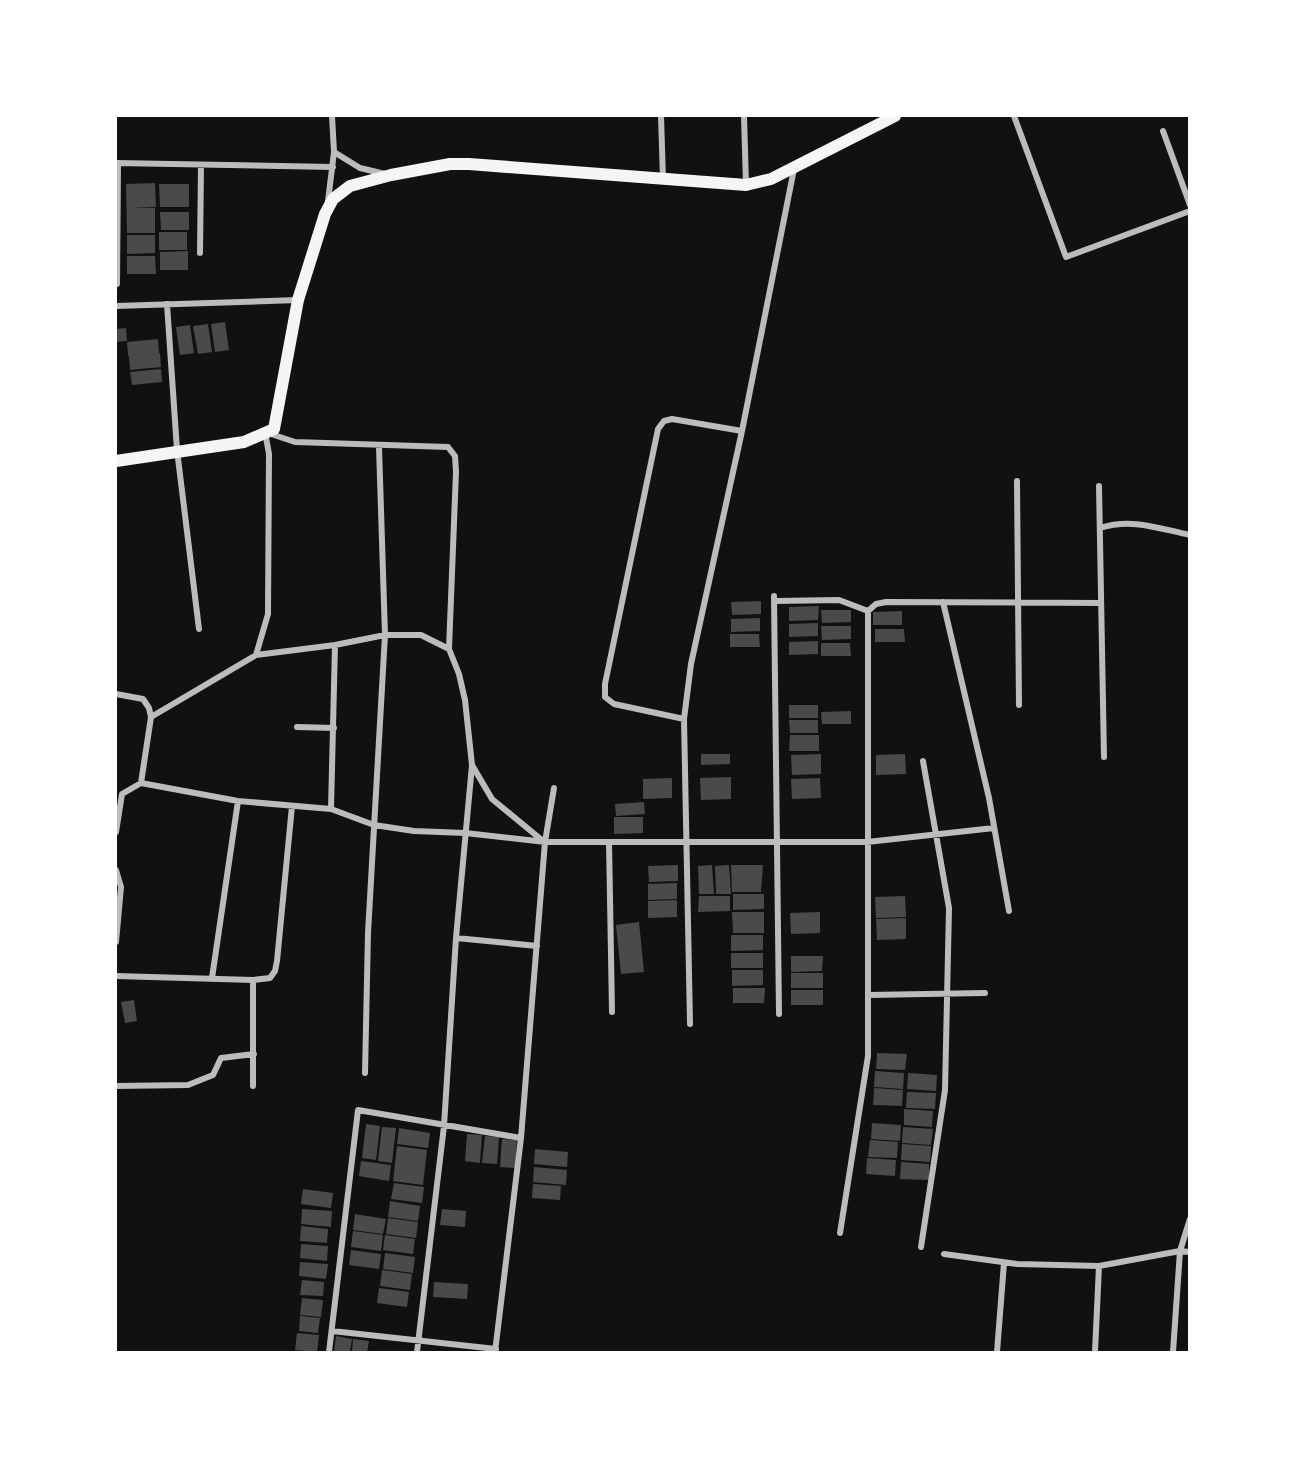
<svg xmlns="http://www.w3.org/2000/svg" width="1305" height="1468" viewBox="0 0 1305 1468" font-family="Helvetica,sans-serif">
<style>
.building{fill:#4a4a4a}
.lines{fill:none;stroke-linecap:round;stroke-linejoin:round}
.minor{stroke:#bcbcbc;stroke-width:6}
.secondary{stroke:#f5f5f5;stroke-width:12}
</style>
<rect width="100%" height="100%" fill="#111"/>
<path class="building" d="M155,183L156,207H131L155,208V233H127L126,184Z
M159,184H189V207H160Z
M160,212H189V230H161Z
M159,232H187V250H159Z
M127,235H155V253L127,254Z
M188,251V270H160V252Z
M127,256H155L156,274H127Z
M225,322L229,350L215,352L211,324Z
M208,324L212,352L198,354L193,326Z
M190,325L194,353L180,355L176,327Z
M126,328L127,341L116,342V329Z
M158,339L159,353L128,356L127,342Z
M160,353L161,367L130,370L129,356Z
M161,369L162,382L132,385L130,372Z
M761,601V614L732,615L731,602Z
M819,606L818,620L789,621V607Z
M821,610H851V622L822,623Z
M902,611V625H873V612Z
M760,618V631L731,632V619Z
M818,623V636L789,637V624Z
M821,626H851V639L822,640Z
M875,629H904L905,642H875Z
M730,634H759L760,647H730Z
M818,641V654L789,655V642Z
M821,643H850L851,656H821Z
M789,705H818V718H789Z
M851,711V724H822L821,712Z
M789,720H818V733H790Z
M790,735H819V751H789Z
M701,754H730V764L701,765Z
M821,754V774L792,775L791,755Z
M905,754L906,774L876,775V755Z
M731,777V799L701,800L700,778Z
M672,778V798L643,799V779Z
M820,778L821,798L792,799L791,779Z
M644,802L645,814L616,816L615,804Z
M614,817H643V833L614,834Z
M678,865V881L649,882L648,866Z
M712,865L714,894H699L698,866Z
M729,865L731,894H716L715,866Z
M731,865H763L761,892H732Z
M677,883V899L648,900V884Z
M733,894H764V909L733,910Z
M699,896H730V911L698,912Z
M905,896L906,917L876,918L875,897Z
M677,900V917L648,918V901Z
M732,912H764V933H733Z
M820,912V933L791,934L790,913Z
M906,918V939L877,940L876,919Z
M639,922L644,972L621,974L616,925Z
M731,935H763V950L731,951Z
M731,953H763V968H731Z
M791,956H823L822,971L791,972Z
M732,970H763V985L732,986Z
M791,973H823V988H791Z
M733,988H765L764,1003H733Z
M791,990H823V1005H791Z
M134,1000L137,1021L125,1023L121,1002Z
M877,1053L907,1054L905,1070L876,1069Z
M875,1071L904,1073L903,1089L874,1087Z
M908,1073L937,1075L936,1091L907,1089Z
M874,1088L903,1090L902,1106L873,1105Z
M907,1092L936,1093L935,1109L906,1108Z
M904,1109L933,1111L932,1127L904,1125Z
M872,1123L901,1125L900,1141L871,1139Z
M366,1124L380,1126L376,1160L362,1158Z
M382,1127L396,1128L392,1163L378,1161Z
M903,1127L933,1129L931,1145L902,1143Z
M399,1128L430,1133L428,1148L397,1144Z
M467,1134L482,1135L480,1163L465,1161Z
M485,1136L499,1137L497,1164L482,1163Z
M502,1139L517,1140L515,1168L500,1167Z
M870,1140L898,1142L897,1158L868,1157Z
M902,1144L931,1146L930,1162L901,1160Z
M397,1146L427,1150L423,1185L393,1181Z
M535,1149L568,1152L567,1167L534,1164Z
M867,1158L896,1160L895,1176L866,1174Z
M361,1161L391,1165L389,1181L359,1176Z
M901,1162L929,1164V1180L900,1179Z
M534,1167L567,1170L566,1185L533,1182Z
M394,1183L424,1187L422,1203L391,1199Z
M533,1184L561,1186L560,1200L532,1198Z
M303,1189L333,1193L331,1208L301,1204Z
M390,1201L420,1206L418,1221L388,1217Z
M302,1209L332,1211L331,1227L301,1224Z
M442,1209L466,1211L465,1227L440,1225Z
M355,1214L386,1219L383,1234L353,1230Z
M388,1218L418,1222L416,1238L386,1234Z
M301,1226L328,1229L327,1243L300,1241Z
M353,1231L383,1235L381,1251L351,1247Z
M385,1235L415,1239L413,1254L383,1250Z
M301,1244L328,1246L327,1261L300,1258Z
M351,1250L381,1254L379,1269L349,1265Z
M385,1253L415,1257L413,1273L383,1269Z
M300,1262L328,1264L326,1279L299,1276Z
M382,1270L412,1274L410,1290L380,1286Z
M302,1280L324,1282L323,1296L300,1295Z
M434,1282L468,1284L467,1299L433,1297Z
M379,1288L409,1292L407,1307L377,1303Z
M302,1298L323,1300L321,1317L300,1315Z
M300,1316L320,1318L318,1333L299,1331Z
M297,1333L319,1335L317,1352L295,1350Z
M336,1336L352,1339L350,1352H334Z
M353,1339L369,1341L367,1352H352Z"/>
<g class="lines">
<path class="minor" d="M661,116L663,179
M744,116L746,185
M1014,116L1066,257L1190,211
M1163,131L1190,205
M334,152L360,168L385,174
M116,163L333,167
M328,201L334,152L332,116
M200,253L201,165
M117,284L118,163
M167,304L177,450L199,629
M116,306L298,300
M1017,481L1019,705
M1099,486L1104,757
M1100,528C1132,518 1157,528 1190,535
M774,596L779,1014
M775,601L839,600L868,611
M943,602L989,798L1009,911
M256,655L335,645L385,635H421L449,649L459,674L465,700L472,765L492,799L543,841
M116,694L143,699L149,708L151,717
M684,719L614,704L605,697V684L658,429L664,421L672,419L742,431
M297,727L334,728
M141,783L238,801L331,809L374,825L414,831L465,833L545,842H867L994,828
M331,809L335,645
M116,832L122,794L141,783L151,717L256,655L268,614L269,454L265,432L295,442L448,447L455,456L456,472L449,649
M609,842L612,1012
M116,870L121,887L116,942
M456,938L537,946
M116,976L253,980L270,978L275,971L277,961L292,806
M212,978L238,801
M253,980V1086
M868,995L985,993
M690,1024L684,719L691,664L742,431L794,169
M365,1073L368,933L385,635L379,447
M116,1086L188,1085L213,1075L221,1058L254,1054
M840,1233L868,1056V611L876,604L886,602L1101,603
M921,1247L945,1090L949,908L923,761
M944,1254L1017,1264L1099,1266L1180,1251L1190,1252
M332,1331L496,1349
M329,1352L358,1110L521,1138
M417,1352L444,1126L456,938L472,765
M495,1352L521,1138L545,842L554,788
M997,1352L1004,1263
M1095,1352L1099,1266
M1173,1352L1180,1251L1190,1219"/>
<path class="secondary" d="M116,461L244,442L274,429L298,300L325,214L333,199L350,186L391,175L450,164H469L746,185L771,179L895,116"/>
</g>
<rect width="1305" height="1468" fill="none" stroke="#ffffff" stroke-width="234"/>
</svg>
